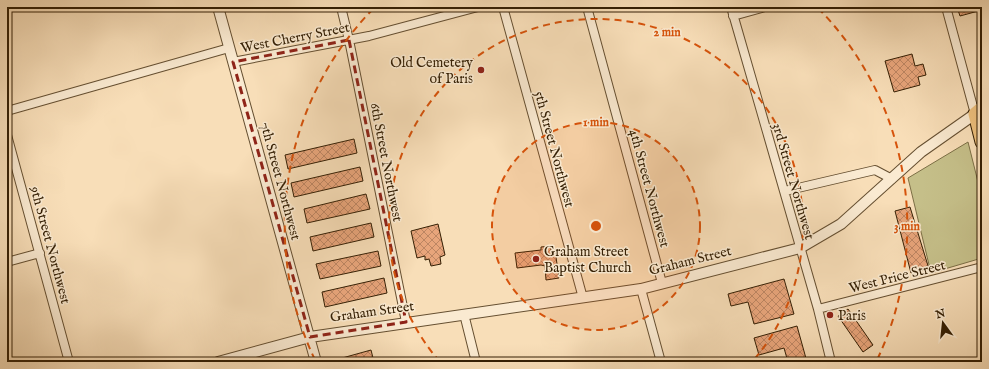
<svg xmlns="http://www.w3.org/2000/svg" width="989" height="369" viewBox="0 0 989 369" font-family="'IM FELL English',serif">
<style>
.green{fill:#c5bf89;stroke:#7c6f46}
.building{fill:url(#building-cross-hatch);stroke:#341f04}
.lines{fill:none;stroke-linecap:round;stroke-linejoin:round}
.minor-casing{stroke:#654f31;stroke-width:10}
.tertiary-casing{stroke:#654f31;stroke-width:12}
.primary-casing{stroke:#341f04;stroke-width:15}
.minor{stroke:#faead1;stroke-width:8}
.tertiary{stroke:#faead1;stroke-width:10}
.primary{stroke:#ecbf7c;stroke-width:13}
.marked{fill:none;stroke:#8f2418;stroke-width:3;stroke-dasharray:8 5;stroke-linejoin:round}
.ring{fill:none;stroke:#d6530b;stroke-width:2;stroke-dasharray:7 5}
.poi-dot{fill:#8f2418;stroke:#faead1;stroke-width:1.5}
.labels{text-anchor:middle;stroke-width:3;stroke-linejoin:round;paint-order:stroke}
.street-label{font-size:14px;fill:#341f04;stroke:#faead1}
.poi-label{font-size:14px;fill:#341f04;stroke:#faead1;text-anchor:start}
.centre{fill:#d6530b;stroke:#faead1;stroke-width:2}
.ring-label{font-size:12px;text-anchor:middle;font-weight:bold;fill:#d6530b;stroke:#faead1;stroke-width:3;stroke-linejoin:round;paint-order:stroke}
</style>
<defs>
<pattern id="building-cross-hatch" width="8" height="8" patternUnits="userSpaceOnUse"><rect width="8" height="8" fill="#e8a57b"/><path d="M0 0l8 8M0 8l8-8" fill="none" stroke="#bd8663"/></pattern>
</defs>
<rect width="100%" height="100%" fill="#f8deb8"/>
<filter id="stains"><feTurbulence type="fractalNoise" baseFrequency=".005" numOctaves="4"/><feColorMatrix values="0 0 0 0 .2 0 0 0 0 .09 0 0 0 0 .02 0 0 0 .5 -.17"/></filter>
<radialGradient id="worn" r=".72"><stop offset=".6" stop-color="#630" stop-opacity="0"/><stop offset="1" stop-color="#630" stop-opacity=".3"/></radialGradient>
<path class="green" d="M968,142L982,198V258L931,273L908,178Z"/>
<path class="building" d="M957,7H982V10L960,16Z
M912,54L915,66L923,64L926,75L918,77L920,85L894,92L885,61Z
M354,139L357,153L288,169L285,155Z
M360,167L363,181L294,197L291,183Z
M366,194L370,209L307,223L304,209Z
M910,207L929,269L911,273L895,211Z
M371,223L374,237L313,251L310,237Z
M438,224L445,255L440,257L441,264L431,266L429,259L425,260V256L417,258L411,231Z
M551,246V251L555,250L559,278L546,280L545,266L541,265L517,268L515,253L541,250V247Z
M378,251L381,266L320,279L316,264Z
M384,278L387,293L325,307L322,292Z
M784,279L794,314L754,324L748,302L731,306L728,294Z
M848,309L873,345L863,352L838,316Z
M797,326L807,362H788L784,348L759,355L754,338Z
M371,350L374,362H335V360Z"/>
<g class="lines">
<g class="minor-casing">
<path id="minor" d="M341,7L349,40L406,322
M503,7L583,298
M587,7L662,283
M731,7L818,309L831,362
M946,7L975,114
M733,16L765,7
M233,62L369,36L478,7
M7,111L229,48
M7,135L69,362
M785,191L875,170L892,179
M7,262L40,253
M641,289L661,362
M818,309L982,267
M464,314L476,362"/>
</g>
<g class="tertiary-casing">
<path id="tertiary" d="M218,7L316,362
M218,362L310,337L641,289L800,248L841,224L921,152L975,114"/>
</g>
<g class="primary-casing">
<path id="primary" d="M982,108L975,114L982,142"/>
</g>
<use href="#minor" class="minor"/>
<use href="#tertiary" class="tertiary"/>
<use href="#primary" class="primary"/>
</g>
<path class="marked" d="M349,40L406,322L310,337L233,62Z"/>
<circle cx="596" cy="226" r="104" fill="#d6530b" fill-opacity=".12"/>
<g class="ring">
<circle cx="596" cy="226" r="104"/>
<path d="M440 362A207 207 0 1 1 752 362"/>
<path d="M315 360A311 311 0 0 1 374 8M818 8A311 311 0 0 1 877 360"/>
</g>
<g class="poi-dot">
<circle cx="481" cy="70" r="4"/>
<circle cx="536" cy="259" r="4"/>
<circle cx="830" cy="315" r="4"/>
</g>
<g class="labels">
<g class="street-label">
<text transform="translate(295 37) rotate(-11)" y="5">West Cherry Street</text>
<text transform="translate(555 149) rotate(75)" y="5">5th Street Northwest</text>
<text transform="translate(387 162) rotate(79)" y="5">6th Street Northwest</text>
<text transform="translate(281 181) rotate(75)" y="5">7th Street Northwest</text>
<text transform="translate(794 181) rotate(74)" y="5">3rd Street Northwest</text>
<text transform="translate(650 188) rotate(75)" y="5">4th Street Northwest</text>
<text transform="translate(51 245) rotate(75)" y="5">9th Street Northwest</text>
<text transform="translate(690 260) rotate(-14)" y="5">Graham Street</text>
<text transform="translate(897 276) rotate(-14)" y="5">West Price Street</text>
<text transform="translate(372 311) rotate(-8)" y="5">Graham Street</text>
</g>
<g class="poi-label">
<text x="473" y="67" text-anchor="end">Old Cemetery<tspan x="473" dy="16">of Paris</tspan></text>
<text x="544" y="256">Graham Street<tspan x="544" dy="16">Baptist Church</tspan></text>
<text x="838" y="320">Paris</text>
</g>
</g>
<circle cx="596" cy="226" r="6" class="centre"/>
<g class="ring-label">
<text x="667" y="36">2 min</text>
<text x="596" y="126">1 min</text>
<text x="907" y="230">3 min</text>
</g>
<rect width="989" height="369" fill="none" stroke="#f8deb8" stroke-width="24"/>
<rect x="8" y="8" width="973" height="353" fill="none" stroke="#341f04" stroke-width="2"/>
<rect x="12" y="12" width="965" height="345" fill="none" stroke="#341f04"/>
<g transform="translate(943 323) rotate(345)" stroke="#faead1" stroke-width="3" paint-order="stroke">
<path d="M0-3L7 15L0 10L-7 15Z" fill="#341f04"/>
<text y="-6" font-size="11" font-weight="bold" text-anchor="middle" fill="#341f04">N</text>
</g>
<rect width="100%" height="100%" filter="url(#stains)"/>
<rect width="100%" height="100%" fill="url(#worn)"/>
</svg>
